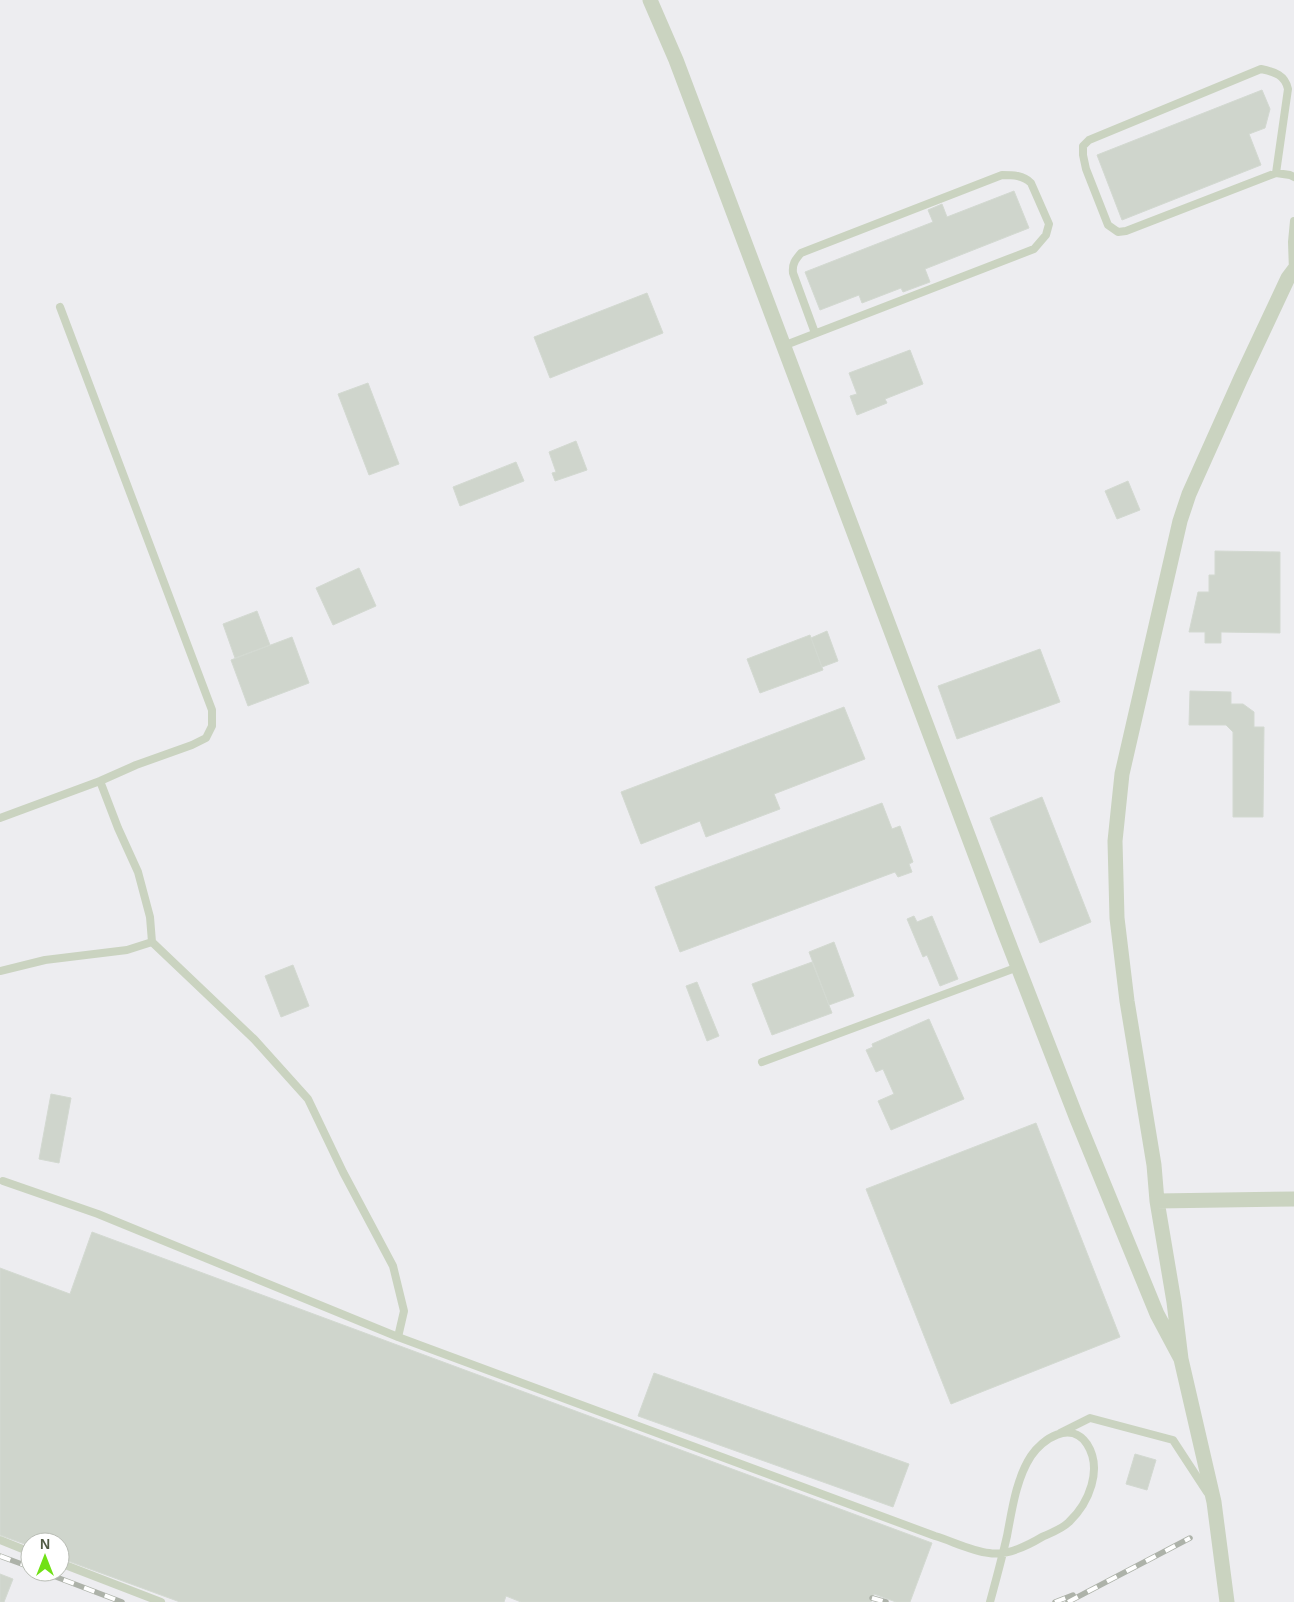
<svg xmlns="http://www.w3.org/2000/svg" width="1294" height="1602" viewBox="0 0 1294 1602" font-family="Arial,sans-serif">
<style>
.building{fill:#cfd5cc;stroke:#d3d9d1}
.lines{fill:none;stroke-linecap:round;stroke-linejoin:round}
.lane{stroke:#cad3c0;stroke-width:8}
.street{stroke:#cad3c0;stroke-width:15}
.rail-casing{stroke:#adb2a9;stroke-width:5.5}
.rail{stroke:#fff;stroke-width:4;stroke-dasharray:11;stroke-linecap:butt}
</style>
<rect width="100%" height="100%" fill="#ededf0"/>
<path class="building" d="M1262,90L1270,109L1265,128L1249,134L1261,165L1122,220L1097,155Z
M1014,191L1029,228L925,269L930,282L903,292L901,288L862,303L859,295L820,310L805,272L933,222L928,210L942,204L947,217Z
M647,293L663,333L550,378L534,337Z
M910,350L923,384L885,399L887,403L857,415L850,396L857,394L849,373Z
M368,383L399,464L369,475L338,394Z
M576,441L587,470L555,481L552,473L556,472L549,452Z
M516,462L524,481L460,506L453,487Z
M1128,481L1140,510L1117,519L1105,491Z
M1215,551L1280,552V633L1221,632V643H1205V632H1189L1198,592H1209V575H1215Z
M359,568L376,606L333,625L316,588Z
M257,611L270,645L235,658L223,624Z
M827,631L838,661L822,667L811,638Z
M810,635L823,670L760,693L747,659Z
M292,637L309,683L248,706L231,660Z
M1040,649L1060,702L957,739L938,686Z
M1190,691L1231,692V704H1243L1254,712V727H1264L1263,817H1233V732L1226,725H1189Z
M844,707L865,759L774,794L780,809L706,837L700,821L641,844L621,792Z
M1042,797L1091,922L1040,943L990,818Z
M882,803L892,829L900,826L913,862L909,864L912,872L898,877L895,872L680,952L655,887Z
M914,916L917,922L932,916L958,979L940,986L927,955L923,957L907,919Z
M834,942L854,996L829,1005L809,952Z
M812,962L832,1013L772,1035L752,984Z
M293,965L309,1006L281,1017L265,976Z
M697,982L719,1036L707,1041L686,986Z
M929,1019L964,1099L891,1130L878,1101L894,1094L883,1069L876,1072L866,1050L873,1047L872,1044Z
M51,1094L71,1098L59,1163L39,1159Z
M1036,1123L1120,1337L951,1404L866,1189Z
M92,1232L932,1543L910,1602H896L874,1594L871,1602H521L506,1596L504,1602H180L60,1558V1542H30V1546L0,1535V1268L70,1294Z
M654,1373L909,1464L893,1507L638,1416Z
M1135,1454L1156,1460L1147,1490L1126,1484Z
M0,1574L13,1579L4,1602H0Z"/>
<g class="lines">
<path class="lane" d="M1276,173L1288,89C1285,75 1275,72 1261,69L1089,140L1083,146V155L1086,169L1108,225L1118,232L1126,231L1276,173L1290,175L1294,177
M1293,271L1292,242L1294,221
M783,346L1034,249L1046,235L1049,224L1031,183C1023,175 1013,175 1002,175L801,253C795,260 792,264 793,273L815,333
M100,781L118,828L138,872L150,917L152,942L254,1039L308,1099L343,1172L393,1266L404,1311L398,1337
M0,818L100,781L136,765L192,745L206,738L212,726V710L60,307
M0,971L45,960L127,950L152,942
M762,1062L1018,967
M3,1181L98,1214L398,1337L935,1536C952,1541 971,1551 989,1553C1006,1556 1027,1546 1042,1537C1051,1533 1062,1529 1069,1522C1089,1503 1103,1469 1087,1444C1071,1420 1042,1439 1031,1456C1016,1479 1012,1510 1007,1536C1002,1558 996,1580 990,1602
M1060,1433L1090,1418L1173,1440L1207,1492
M0,1540L30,1552
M60,1563L161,1602"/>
<path class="street" d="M650,0L676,60L1004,931L1077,1119L1157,1314L1181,1359
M1157,1201L1294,1199
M1227,1602L1214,1502L1181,1359L1174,1302L1157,1201L1154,1165L1127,1001L1117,918L1115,841L1122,774L1180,521L1189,494L1241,378L1288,278L1294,270"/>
<g class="rail-casing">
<path id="rail" d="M0,1556L30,1567
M43,1572L122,1602
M872,1598L886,1602
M1055,1602L1073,1595
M1068,1602L1190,1538"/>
</g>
<use href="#rail" class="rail"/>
</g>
<g transform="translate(45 1557)"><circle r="24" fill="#ffffff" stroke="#b9bdb5"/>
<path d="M0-4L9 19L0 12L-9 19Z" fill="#70e116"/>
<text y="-8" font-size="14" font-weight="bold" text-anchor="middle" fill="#515b45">N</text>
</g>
</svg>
